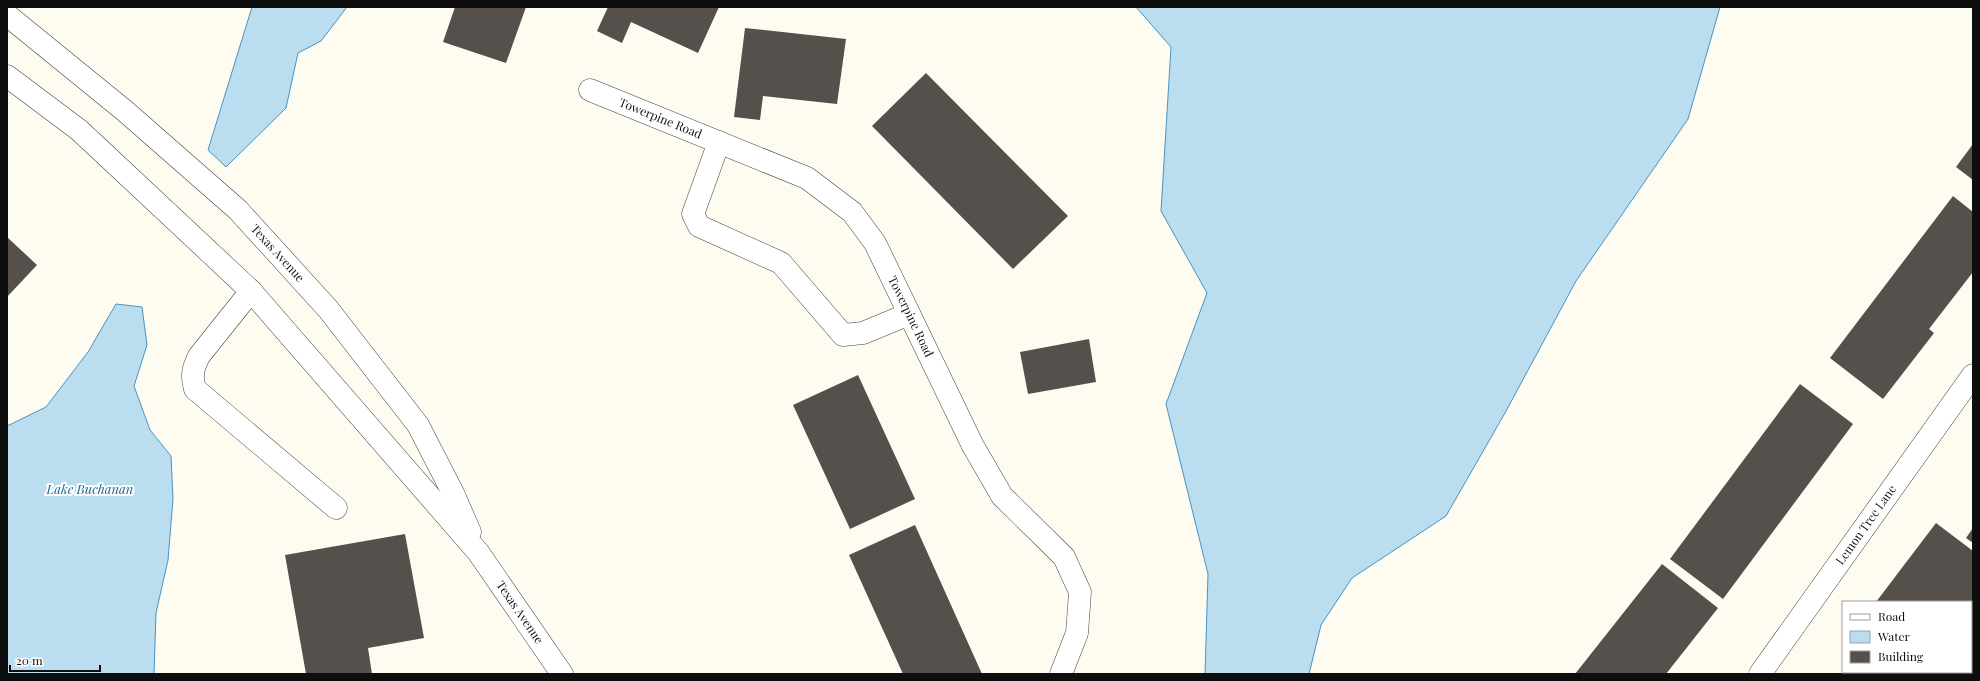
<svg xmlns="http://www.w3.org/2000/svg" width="1980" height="681" viewBox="0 0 1980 681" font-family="'Playfair Display',serif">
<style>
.water{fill:#bbddf0;stroke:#4993c0}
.building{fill:#56504c}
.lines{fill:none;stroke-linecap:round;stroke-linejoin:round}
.minor-casing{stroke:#414141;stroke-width:23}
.minor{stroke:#fff;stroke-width:22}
.labels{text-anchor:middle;stroke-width:4;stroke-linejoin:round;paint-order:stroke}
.street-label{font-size:12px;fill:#0e0e0e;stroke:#fff}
.water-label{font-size:13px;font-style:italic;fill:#246594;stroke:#fff}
</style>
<rect width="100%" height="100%" fill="#fefbf1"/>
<path class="water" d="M252,7H347L321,41L298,53L286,108L226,167L208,150Z
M1136,7H1720L1688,119L1576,281L1505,413L1446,516L1352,578L1321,625L1309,674H1205L1208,574L1166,404L1207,293L1161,211L1171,47Z
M116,304L142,307L147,345L134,386L150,430L171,456L173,499L168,560L156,613L154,674H7V426L46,407L88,352Z"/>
<path class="building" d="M455,7H526L506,63L443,42Z
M608,7H719L698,53L631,22L622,43L597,31Z
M745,28L846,39L837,104L763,96L760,120L734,117Z
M926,73L1068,216L1013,269L872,126Z
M1973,144V180L1956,167Z
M1953,196L1973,212V272L1929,329L1934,333L1883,399L1830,358Z
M7,237L37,265L7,297Z
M1089,339L1096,382L1028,394L1020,352Z
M858,375L915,499L850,529L793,405Z
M1800,384L1853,424L1723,599L1670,559Z
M1936,523L1973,551V620L1971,623V602H1876Z
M915,525L982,674H903L849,555Z
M1973,528V543L1966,538Z
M405,534L424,638L368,648L372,674H306L285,555Z
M1662,564L1718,608L1666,674H1575Z
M1906,672H1934L1932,674H1909Z"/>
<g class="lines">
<g class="minor-casing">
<g id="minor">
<path id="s1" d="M7,15L125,111L238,210L328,309L418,425L453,493L470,532"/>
<path id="s2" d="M7,76L79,130L251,291L478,552L562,674"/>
<path id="s3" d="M590,90L807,178L852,212L875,243L973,446L1002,496L1064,557L1080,592L1077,633L1061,674"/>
<path d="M719,142L693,214L699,226L781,263L843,335L863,333L909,314"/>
<path d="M251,291L199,356C193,368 191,376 195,389L336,508"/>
<path id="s4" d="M1760,674L1973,375"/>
</g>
</g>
<use href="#minor" class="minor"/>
</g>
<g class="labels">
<g class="street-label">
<text dy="4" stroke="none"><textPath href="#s3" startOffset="76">Towerpine Road</textPath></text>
<text dy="4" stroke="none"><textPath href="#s1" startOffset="361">Texas Avenue</textPath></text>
<text dy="4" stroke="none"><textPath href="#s3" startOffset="411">Towerpine Road</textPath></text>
<text dy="4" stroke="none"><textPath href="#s4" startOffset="183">Lemon Tree Lane</textPath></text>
<text dy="4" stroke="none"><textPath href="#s2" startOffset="745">Texas Avenue</textPath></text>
</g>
<g class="water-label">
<text x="90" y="494">Lake Buchanan</text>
</g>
</g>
<rect width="1980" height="681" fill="none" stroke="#0e0e0e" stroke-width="16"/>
<rect x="1842" y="601" width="130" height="72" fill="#ffffff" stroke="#9f9f9f"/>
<rect x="1850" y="614" width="20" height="6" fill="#ffffff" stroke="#9f9f9f"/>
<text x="1878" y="621" font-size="12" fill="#0e0e0e">Road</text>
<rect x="1850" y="631" width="20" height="12" fill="#bbddf0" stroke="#9f9f9f"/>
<text x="1878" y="641" font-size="12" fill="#0e0e0e">Water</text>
<rect x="1850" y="651" width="20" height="12" fill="#56504c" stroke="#9f9f9f"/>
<text x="1878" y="661" font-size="12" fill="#0e0e0e">Building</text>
<path d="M10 665v6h90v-6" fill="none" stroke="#0e0e0e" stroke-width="2"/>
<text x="16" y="665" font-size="12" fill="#0e0e0e" stroke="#ffffff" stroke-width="3" paint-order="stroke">20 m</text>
</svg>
